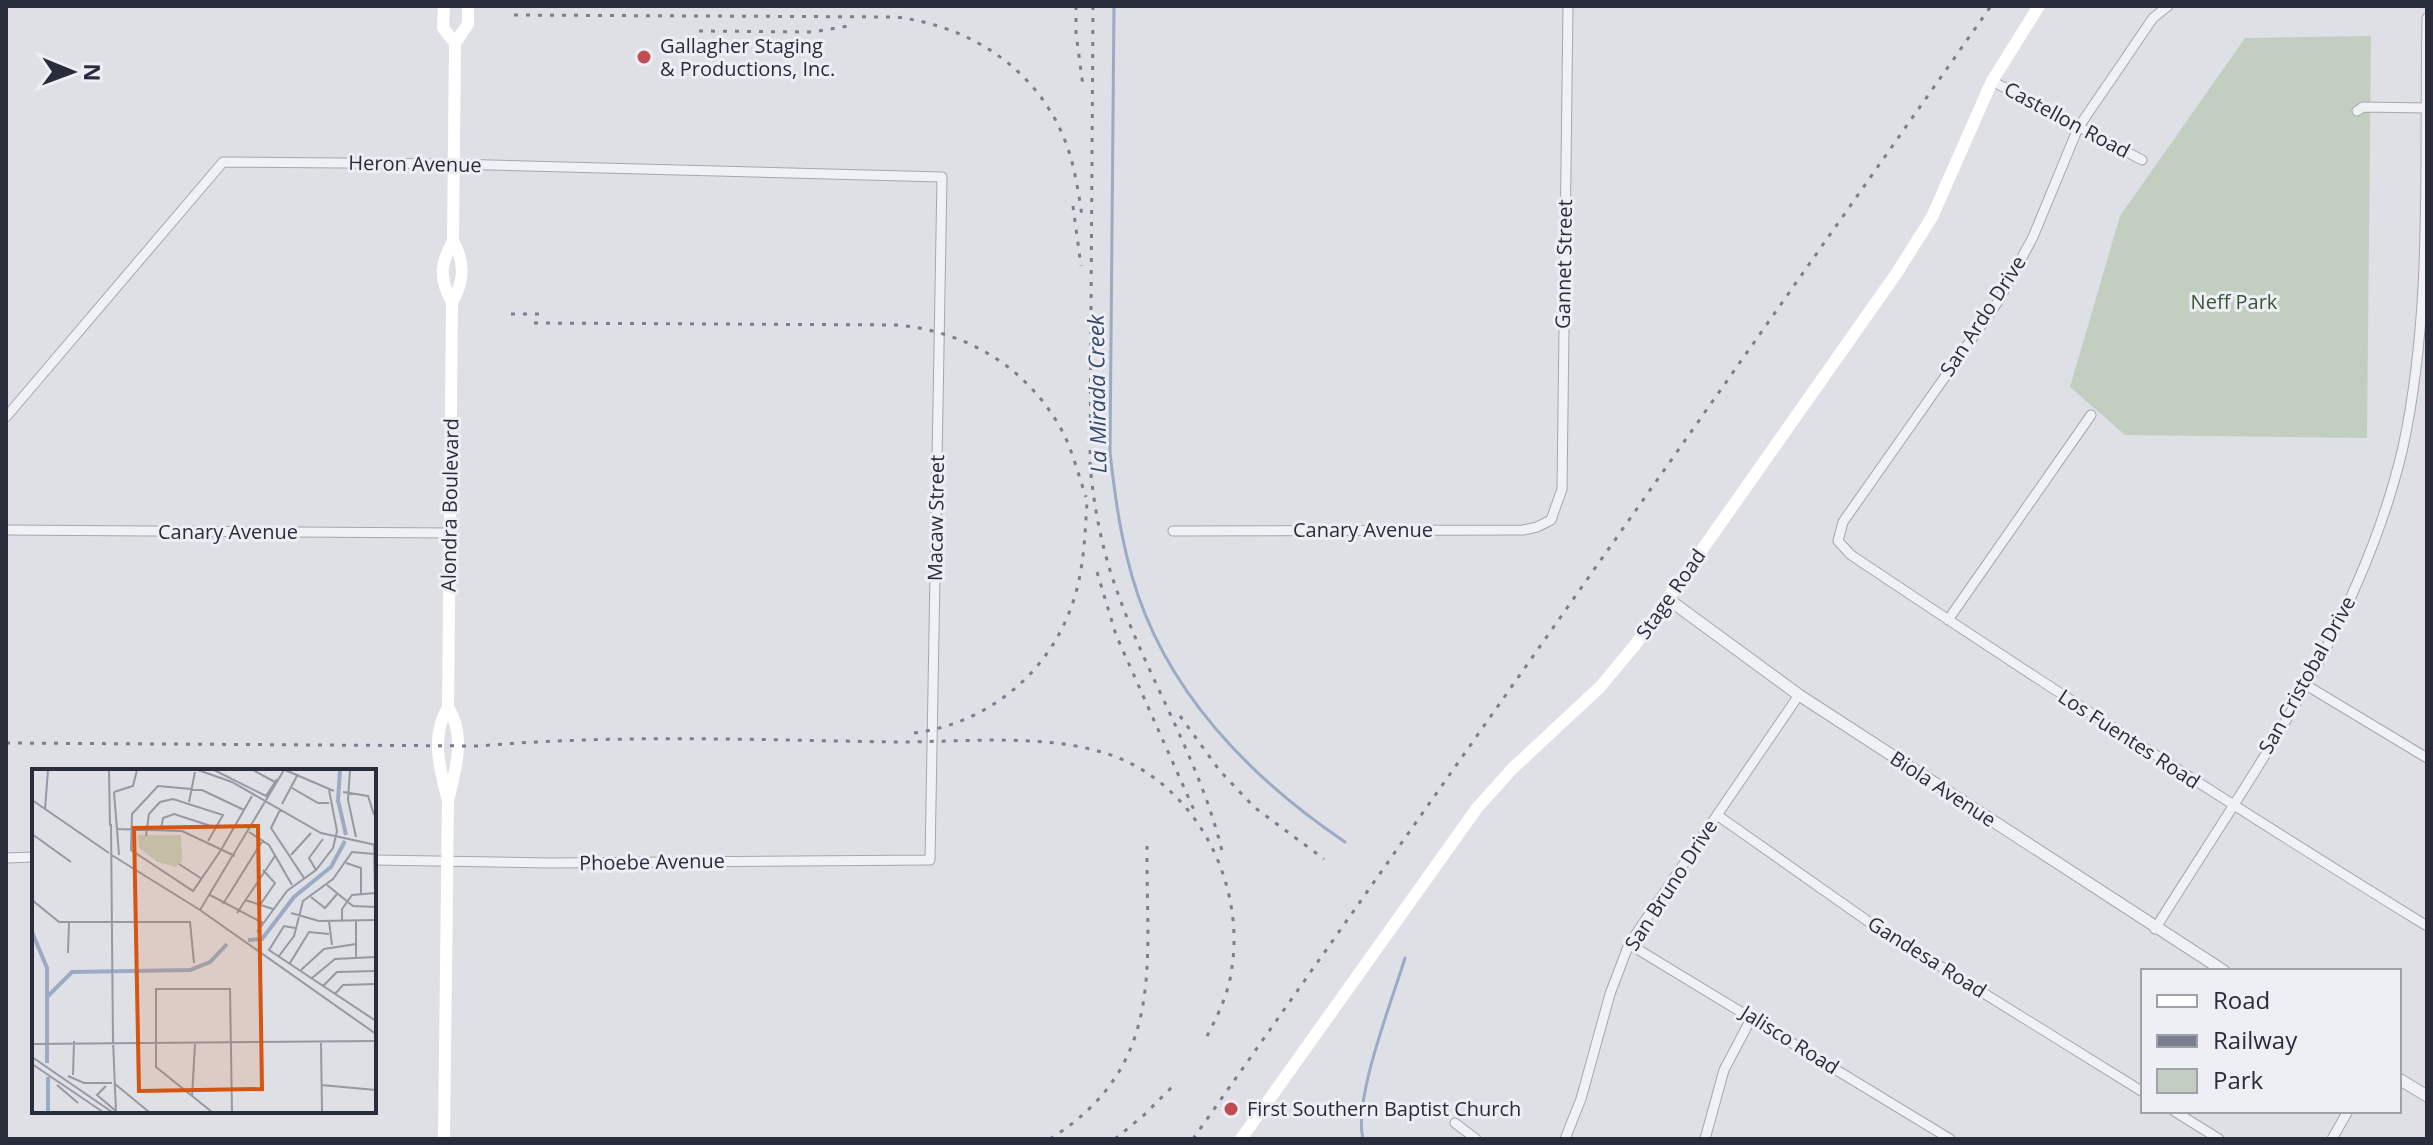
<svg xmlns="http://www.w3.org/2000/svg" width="2433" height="1145" viewBox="0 0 2433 1145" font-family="'Open Sans',sans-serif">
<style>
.green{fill:#c2cfc0}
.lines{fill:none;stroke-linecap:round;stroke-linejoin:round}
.stream{stroke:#9cabc3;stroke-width:3}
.minor-casing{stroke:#a4a7af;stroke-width:11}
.tertiary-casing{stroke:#a4a7af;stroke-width:13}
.minor{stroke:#f0f1f5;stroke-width:9}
.tertiary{stroke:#f0f1f5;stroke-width:11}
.secondary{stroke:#fff;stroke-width:12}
.rail{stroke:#797f8e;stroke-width:3;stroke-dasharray:4 8;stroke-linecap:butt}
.poi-dot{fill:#c04d53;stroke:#edeff4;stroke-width:3}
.labels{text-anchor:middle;stroke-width:6;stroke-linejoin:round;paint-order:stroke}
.poi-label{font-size:20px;fill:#292d3b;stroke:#edeff4;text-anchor:start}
.street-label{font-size:20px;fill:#292d3b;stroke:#edeff4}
.park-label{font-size:20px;fill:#3a5537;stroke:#edeff4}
.water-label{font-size:22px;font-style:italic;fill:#37496b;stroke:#edeff4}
.inset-river{fill:none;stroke:#9cabc3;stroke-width:4}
.inset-road{fill:none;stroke:#9698a2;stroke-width:2}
.view{fill:#d55511;fill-opacity:0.15;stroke:#d55511;stroke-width:4}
.inset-edge{fill:none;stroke:#292d3b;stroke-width:4}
</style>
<rect width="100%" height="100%" fill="#dee0e6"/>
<path class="green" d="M2371,36L2367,438L2125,435L2070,387L2120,216L2245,38Z"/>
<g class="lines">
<path class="stream" d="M1114,6L1110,452C1116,507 1124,562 1145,614C1184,710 1261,785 1345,842
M1363,1139C1353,1099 1392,1001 1405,958"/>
<g class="minor-casing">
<path id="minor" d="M2168,6L2153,18L2078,128L2033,237L1999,300L1843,522L1838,541L1851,555C2041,682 2232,806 2427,926
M1992,81L2142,160
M2357,111L2363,107L2427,108
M6,417L223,162L454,164L942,177L930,860L551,863L374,860
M6,530L450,533
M1173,531L1523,530L1537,527L1551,520L1562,489L1568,6
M1948,620L2091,415
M2306,685L2427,758
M1717,815L1869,922L2143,1092
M6,858L34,857
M2155,929C2250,776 2362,625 2403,447C2433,308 2424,160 2427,18
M1629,944L1950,1139
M2174,1111L2219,1139
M1455,1123L1476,1139
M1565,1139L1581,1099L1610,994L1629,944L1799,695
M1705,1139L1724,1070L1752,1017
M2332,1139L2348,1111"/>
</g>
<g class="tertiary-casing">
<path id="tertiary" d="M1668,599L1799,695L2224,971
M2399,1079L2427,1096"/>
</g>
<use href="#minor" class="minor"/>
<use href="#tertiary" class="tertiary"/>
<path class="secondary" d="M444,6L443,28L455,43
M452,302C465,281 465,262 453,241
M447,797C439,766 431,735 448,707
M444,1139L448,800C456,768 466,736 448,707L452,302C439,279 440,264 453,241L455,43L468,24V6
M1241,1139L1477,808L1512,769L1600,687L1635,645L1896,274L1932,217L1992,81L2039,6"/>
<path class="rail" d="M1076,6V33L1083,86
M1093,6L1090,465C1094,508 1102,550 1117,591C1148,679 1200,760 1222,851
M514,15L896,17C977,27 1046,76 1070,155C1076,175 1079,196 1082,216
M699,31L813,32L854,25
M1073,206L1081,266
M511,314H547
M534,323L898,325C967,332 1025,366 1060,427C1072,448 1078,474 1086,497
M1097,572L1116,635L1194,810
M1180,716L1220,771L1254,807L1324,859
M914,733C989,723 1051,672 1074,599C1084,568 1085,534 1087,502
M6,743L479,746C618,734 758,740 897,742C964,742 1044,733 1108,754C1194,782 1245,880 1232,967C1229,994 1217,1017 1205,1040
M1050,1139C1167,1065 1146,966 1147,846
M1115,1139L1144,1115L1175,1084
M1193,1139L1991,6"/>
</g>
<g class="poi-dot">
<circle cx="644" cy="57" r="8"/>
<circle cx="1231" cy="1109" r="8"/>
</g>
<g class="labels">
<g class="poi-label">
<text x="660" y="53">Gallagher Staging<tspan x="660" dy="23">&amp; Productions, Inc.</tspan></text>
<text x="1247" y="1116">First Southern Baptist Church</text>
</g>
<g class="street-label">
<text transform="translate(2067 120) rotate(28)" y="7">Castellon Road</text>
<text transform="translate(415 164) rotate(1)" y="7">Heron Avenue</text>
<text transform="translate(1564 264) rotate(-89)" y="7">Gannet Street</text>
<text transform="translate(1983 316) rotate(-57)" y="7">San Ardo Drive</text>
<text transform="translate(450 505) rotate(-89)" y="7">Alondra Boulevard</text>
<text transform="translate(936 518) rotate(-89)" y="7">Macaw Street</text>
<text x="1363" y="537">Canary Avenue</text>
<text x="228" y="539">Canary Avenue</text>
<text transform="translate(1671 594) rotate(-55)" y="7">Stage Road</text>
<text transform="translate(2307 675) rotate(-61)" y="7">San Cristobal Drive</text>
<text transform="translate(2129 739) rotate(33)" y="7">Los Fuentes Road</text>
<text transform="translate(1943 789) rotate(33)" y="7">Biola Avenue</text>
<text transform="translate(652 862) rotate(-1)" y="7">Phoebe Avenue</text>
<text transform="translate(1671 885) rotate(-57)" y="7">San Bruno Drive</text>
<text transform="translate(1927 957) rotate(32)" y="7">Gandesa Road</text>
<text transform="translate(1790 1040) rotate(32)" y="7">Jalisco Road</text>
</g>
<g class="park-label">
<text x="2234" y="309">Neff Park</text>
</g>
<g class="water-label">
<text transform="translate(1097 394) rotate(-91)" y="8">La Mirada Creek</text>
</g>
</g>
<g transform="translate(32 769)">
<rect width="344" height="344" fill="#dee0e6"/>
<path d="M106,66H149L150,92L144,98L126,93L107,79Z" fill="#c2cfc0"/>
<path class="inset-river" d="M308,1L306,31L314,66M0,163L15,199V294M216,171L230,170L262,128L299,98L313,72M15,228L40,203L158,201L178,193L195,175M16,343V308"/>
<path class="inset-road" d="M77,1L78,57M166,1L200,13L289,64L344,76M182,1L234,27L245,10M221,1L243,13M253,1L302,22M318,1L316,31L324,68M260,19L286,34H297M82,23L87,86M82,23L101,17L105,1M311,23L336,27L342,46M0,31L77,84M157,33L163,3M250,35L266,5M13,40L16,1M212,41L170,21L126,17L100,45L99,81L161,122L189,81L212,41L220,27M248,41L239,59L272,109M79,55L81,272M84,60L150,62L203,87M129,60L131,49L142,45L182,58M217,63L237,76L260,116M0,65L39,93M114,67L117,45L128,33L141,30L191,46L176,72M342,76L343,123M78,85L168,141L344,265M259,86L279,64M314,94L329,99V125M147,95L170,110M284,101L277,89L291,70M295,116L321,137L344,138M178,126L231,154M279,128L293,139L305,125M0,131L27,153H158L162,194M213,131L241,140M191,135L231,71M228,136L243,114L231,101M168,141L252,1M205,144L243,87M259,144L287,152L344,151M297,152L300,176M310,152V140L320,126L344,124M324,152V188M263,159L252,157L237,181L344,252M225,163L255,122L284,101L301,79L305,62L297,21M36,184L37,153M247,187L262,167L271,132L301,110L320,83L342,85M258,194L277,163L297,165M269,201L292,180L324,175M280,209L303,190L344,188M291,217L305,203L344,202M303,225L311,216L344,215M81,271L84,343M289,274L290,343M0,275L344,272M0,288L80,343M0,295L71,343M41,306L42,272M36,307L52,314H80M83,315L117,343M25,316L46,334M289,316L344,321M74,317L65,326L85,343M160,328L163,275M180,343L124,298V220H198L200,343"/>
<path class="view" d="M226,57L230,320L107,322L102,59Z"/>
<rect width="344" height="344" class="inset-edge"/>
</g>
<rect width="2433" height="1145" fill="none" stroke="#292d3b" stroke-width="16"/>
<rect x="2141" y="969" width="260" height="144" fill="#edeff4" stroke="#9fa1aa" stroke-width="2"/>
<rect x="2157" y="995" width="40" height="12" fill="#ffffff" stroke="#9fa1aa" stroke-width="2"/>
<text x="2213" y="1009" font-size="24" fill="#292d3b">Road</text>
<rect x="2157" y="1035" width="40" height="12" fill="#797f8e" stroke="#9fa1aa" stroke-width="2"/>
<text x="2213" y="1049" font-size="24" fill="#292d3b">Railway</text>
<rect x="2157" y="1069" width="40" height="24" fill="#c2cfc0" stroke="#9fa1aa" stroke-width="2"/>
<text x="2213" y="1089" font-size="24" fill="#292d3b">Park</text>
<g transform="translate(72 72) rotate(91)" stroke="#edeff4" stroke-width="6" paint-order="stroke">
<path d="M0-6L14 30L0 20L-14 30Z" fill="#292d3b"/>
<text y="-12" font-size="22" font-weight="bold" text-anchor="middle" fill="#292d3b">N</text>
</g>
</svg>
